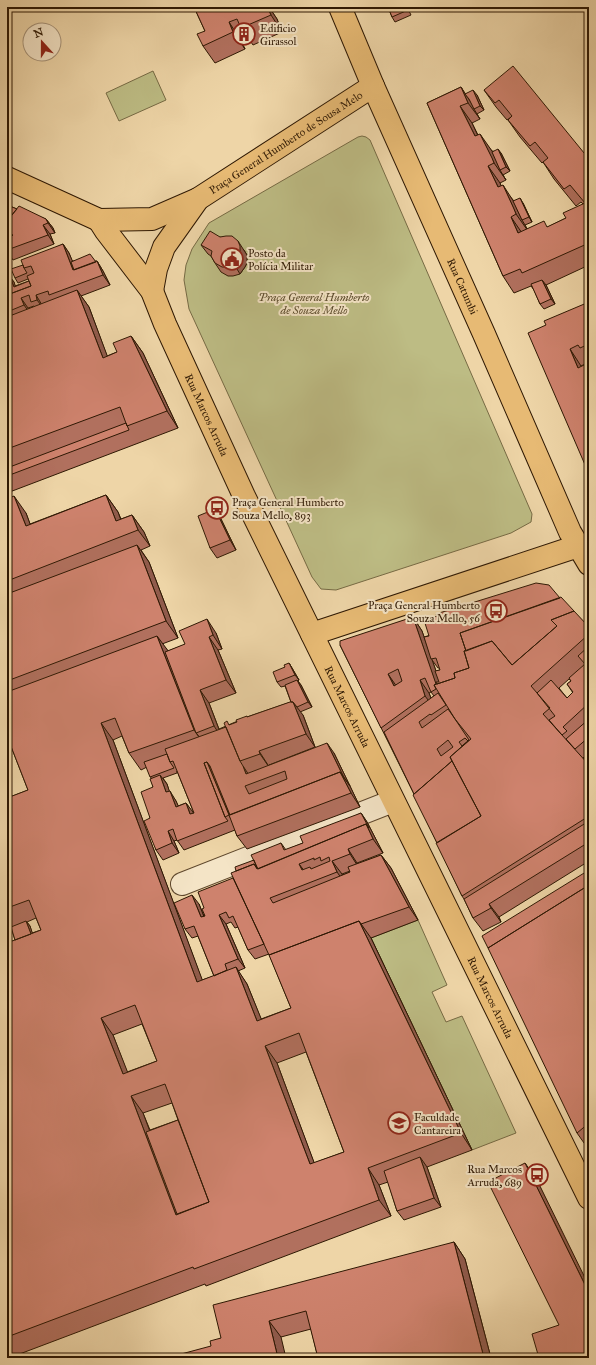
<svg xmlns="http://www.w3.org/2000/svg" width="596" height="1365" viewBox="0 0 596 1365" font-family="'IM FELL Great Primer',serif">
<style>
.green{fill:#bdbc84;stroke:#766a44}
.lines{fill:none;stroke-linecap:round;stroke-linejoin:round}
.minor-casing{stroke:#5e472c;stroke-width:24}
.major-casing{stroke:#2e1803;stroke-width:24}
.minor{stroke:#f4e4c6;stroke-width:22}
.major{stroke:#e7ba74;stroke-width:22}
.wall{fill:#b1705e;stroke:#2e1803;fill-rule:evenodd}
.shaded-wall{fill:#905b4c;stroke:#2e1803}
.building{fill:#ce826d;stroke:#2e1803;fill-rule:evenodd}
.labels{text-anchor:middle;stroke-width:4;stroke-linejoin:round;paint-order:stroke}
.poi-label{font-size:11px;fill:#2e1803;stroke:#f4e4c6;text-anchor:start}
.street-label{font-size:11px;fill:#2e1803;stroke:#f4e4c6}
.park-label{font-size:11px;font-style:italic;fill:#59492a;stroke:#f4e4c6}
</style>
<rect width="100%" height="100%" fill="#eed5a7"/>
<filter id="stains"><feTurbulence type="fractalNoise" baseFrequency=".005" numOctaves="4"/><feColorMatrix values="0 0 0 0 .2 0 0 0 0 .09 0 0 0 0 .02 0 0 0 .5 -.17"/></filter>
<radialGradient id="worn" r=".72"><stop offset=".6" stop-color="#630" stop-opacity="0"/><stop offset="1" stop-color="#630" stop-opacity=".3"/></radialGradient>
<path class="green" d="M153,71L166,100L119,121L106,93Z
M362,136L366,137L370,140L532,514L531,522L511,533L336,590L321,589L312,577L189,309L184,280L186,265L192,249L209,223L358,137Z
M418,920L447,985L432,992L446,1022L462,1016L516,1133L472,1150L371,938Z"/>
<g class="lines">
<g class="minor-casing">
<path id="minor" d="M182,884L393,801"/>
</g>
<g class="major-casing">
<g id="major">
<path id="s1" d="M340,7L373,86L484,334L570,532L589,564"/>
<path d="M7,178L99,220L152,219L198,199"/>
<path id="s2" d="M99,220L106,231L152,291L165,324L244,496L589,1198"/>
<path id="s3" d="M152,291L156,269L164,247L198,199L373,86"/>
<path d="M312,634L578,546"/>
</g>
</g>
<use href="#minor" class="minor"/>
<use href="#major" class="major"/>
</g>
<path class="wall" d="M194,7H269L277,19L282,32L253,45L247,36L240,39L245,49L215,63L203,46L205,31Z
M388,7H407L411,15L395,22L392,17Z
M461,87L465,94L477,95L484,110L477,114L480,119L472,123L478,135L492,151L501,153L510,171L503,175L506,180L500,183L501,186L514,201L523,203L532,222L525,225L527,229L548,227L566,218L583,204L581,202L576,206L554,179L543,162L542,163L520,137L508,120L511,117L507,120L496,107L484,90L589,159V265L546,285L555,304L544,309L540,304L534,290L531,286L514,293L503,276L427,103Z
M7,205L17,209L46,219L53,228L55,233L50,234L54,244L13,260L7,251Z
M220,237L244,250L247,255V263L245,267L240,274L233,276H228L221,272L215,263L211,256L208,254L201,245Z
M63,244L69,253L72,261H97L103,271L110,285L81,296L89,307L107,356L117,352L131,336L143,353L178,428L7,493V278L10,277L14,282L15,286L29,281L28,279L18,283L15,278L23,265ZM34,306L35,307L28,309V308Z
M589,302V362L581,366L589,474L546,325Z
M106,495L118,512L121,519L132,515L144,532L150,546L141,550L149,562L178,638L162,644L168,651L216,633L222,649L218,650L236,693L209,703L219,729L247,717L291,702L285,686L281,687L277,682L285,667L289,663L292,668L299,680L298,681L301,685L312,707L300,712L303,715L315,747L269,765L334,753L360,807L247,849L237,836L235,830L184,850L177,840L174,841L179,853L163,860L156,850L150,818L153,787L151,778L147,767L141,770L129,753L122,736L113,740L202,980L214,976L198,936L192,938L185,929L199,904L204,916H205L204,908L233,878L236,871L281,843L286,850L303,843L361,813L367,822L383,853L357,863V864L381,855L391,868L418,920L371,938L472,1150L427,1167L441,1207L404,1220L397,1211L388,1182L379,1185L391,1216L206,1286L205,1284L9,1358H7V1080L11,1078L9,1073L7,1074V943L15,940L11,927L7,929V788L10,797L28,790L7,736V499L26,513L30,524ZM177,771L194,813H193L186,803L178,806L176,801L169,791L167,784L163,778L177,773ZM350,871V872L342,875V874ZM36,918L41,930L32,933L30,926L27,922ZM231,922L235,928L238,927L248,950L255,959L269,954L291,1008L261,1019L247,984L238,971L245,968L226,924ZM142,1024L157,1061L127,1072L113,1035ZM306,1052L344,1152L314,1163L277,1063ZM172,1103L178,1120L150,1130L143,1113Z
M215,509L221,519L236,550L217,558L210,548Z
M560,598L589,627V752L583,758L589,765V861L499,917L501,922L483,931L473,918L464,899L462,896L414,794L340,645L413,617L422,631L424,637ZM432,660L438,668H440V670L436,671ZM569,679L571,681L567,684L573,693L567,698L559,688ZM431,692L434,696L431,698L429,693Z
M589,870V1150L577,1133Z
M454,1242L465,1259L491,1358H318L311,1329L281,1337L211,1346L221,1338Z"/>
<path class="shaded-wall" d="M267,7H269L277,19L282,32L271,15Z
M229,22L240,39L245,49L233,32Z
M461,87L472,104L474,109L480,119L468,103Z
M473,90L477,95L484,110L480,106Z
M460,106L472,123L486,153L475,136Z
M480,134L492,151L501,169L500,170L506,180L494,163Z
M498,149L501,153L510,171L506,167Z
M488,166L500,183L509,204L498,187Z
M503,185L514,202L522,220L525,225L528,231L516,214Z
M520,198L523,203L532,222L529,217Z
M511,217L522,233H518Z
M46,219L53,228L55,233L48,223Z
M43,225L50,234L54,244L48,235Z
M238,241L247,255V263L245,267L240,274L234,264Z
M63,244L69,253L78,274L73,270Z
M97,261L103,271L110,285L103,275Z
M10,277L14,282L17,292L14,287Z
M542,280L546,285L555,304L551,299Z
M77,290L89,307L114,374L103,358Z
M36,295L42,305L44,309L37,300Z
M21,298L28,308L31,315L24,305Z
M131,336L143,353L178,428L167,411Z
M570,349L581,366L589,383L578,368Z
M584,365L589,373V378Z
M106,495L118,512L126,534L116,521Z
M14,496L26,513L37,543L26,526Z
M215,509L221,519L236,550L230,540Z
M132,515L144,532L150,546L138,530Z
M137,545L149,562L178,638L166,621Z
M413,617L422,631L443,691L437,688Z
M207,619L216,633L222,649L213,635Z
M157,636L169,652L196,733L206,746L194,730Z
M209,637L218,650L236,693L226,680Z
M289,663L292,668L299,680L295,675Z
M388,674L397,687L394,686Z
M297,680L301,685L312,707L308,702Z
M420,680L429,693L435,709L425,696Z
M200,690L209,703L223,740L214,726Z
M293,702L303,715L315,747L306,734Z
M101,723L113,740L209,998L197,982Z
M327,743L334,753L350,786L343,776Z
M259,751L268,765L269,767L260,754Z
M207,762L216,775L231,819L229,815Z
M243,766L249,775L246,774Z
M340,772L350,786L360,807L351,793Z
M160,775L167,784L173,802L166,792Z
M7,788L18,815L7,800Z
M170,791L176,801L183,816L176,807Z
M186,803L193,812L197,824L190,814Z
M361,813L367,822L383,853L373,839Z
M168,831L174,841L179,853L172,843Z
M348,849L357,863L359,868L350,854Z
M381,855L391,868L418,920L409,907Z
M332,861L342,874L346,885L337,872Z
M299,864L309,877L302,870Z
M192,895L199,904L208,927L201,917Z
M489,904L499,917L501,922L491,908Z
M219,915L226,924L245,968L238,959Z
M26,921L30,926L37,947L34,942Z
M359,921L371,938L472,1150L461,1133Z
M236,967L247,984L269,1038L257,1021Z
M101,1018L113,1035L135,1091L123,1074Z
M265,1046L277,1063L321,1181L310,1164Z
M131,1096L143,1113L182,1217L176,1215Z
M420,1157L427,1167L441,1207L434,1198Z
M525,1163L537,1180L589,1286V1293Z
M368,1168L379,1185L391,1216L379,1200Z
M454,1242L465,1259L491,1358H484Z
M269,1321L281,1337L286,1358H278Z"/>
<path class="building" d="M194,7H267L271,15L241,28L237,19L229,22L233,32L203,46L197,34L205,31Z
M388,7H406L408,10L392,17Z
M513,66L589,159V243L522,273L520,269L503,276L427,103L461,87L468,103L460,106L475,136L480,134L492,158L494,163L488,166L498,187L503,185L514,209L516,214L511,217L518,233L544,221L547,227L566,218L563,213L585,203L570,185L564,189L543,162L548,158L535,142L530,146L508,120L512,116L499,100L495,103L484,90Z
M473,90L480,106L474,109L469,99L465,94Z
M498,149L506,167L500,170L492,152Z
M520,198L529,217L522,220L513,201Z
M7,205L17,209L7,221Z
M19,206L46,219L48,223L43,225L48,235L7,250V241L13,235L9,233L7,235V221Z
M210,231L220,237L226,236H232L238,241L240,246V253L238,258L234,264L226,267H222L215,263L211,256L212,251L201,245Z
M63,244L73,270L97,261L103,275L49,295L48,291L36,295L37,300L31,302L29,295L21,298L24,305L7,312V295L31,286L27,276L34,273L31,266L24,268L21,260Z
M90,254L96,262L74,270L71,262Z
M23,265L24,268L27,273L15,278L11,269Z
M10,277L14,287L29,281L31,286L7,295V278Z
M542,280L551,299L540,304L531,284Z
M77,290L103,358L117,352L113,343L131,336L167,411L127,426L120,407L7,449V317Z
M589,302V344L580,348L578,345L570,349L578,368L584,365L589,378V474L528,333L546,325L544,321Z
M126,423L129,430L7,476V468Z
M106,495L116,521L132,515L138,530L7,581V499L14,496L26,526Z
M215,509L230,540L210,548L198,516Z
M137,545L166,621L7,681V594Z
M536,583L549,585L560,598L460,633L466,651H464L469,668L454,673L455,678L437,684L436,682H439L435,671L440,670L436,658L431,659L424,637L429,636L424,620L437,616L436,614Z
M561,597L574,611L551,620L557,626L512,665L492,641L466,651L460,633Z
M574,611L589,627V634L531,686L550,708L543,714L589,765V816L462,896L436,843L481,816L450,757L471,739L455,719L434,685L455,678L454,673L469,668L464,651L492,641L512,665L557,626L551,620Z
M413,617L436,684L434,685L436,689L431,692L425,678L420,680L425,696L381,728L340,645V641ZM398,669L402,681L394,686L388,674Z
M207,619L213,635L209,637L226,680L200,690L214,726L196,733L165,652L185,644L179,631Z
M157,636L194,730L129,753L115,718L101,723L197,982L236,967L257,1021L291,1008L269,955L359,921L461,1133L368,1168L379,1200L194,1269L193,1267L7,1337V1080L11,1078L7,1067V943L41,930L29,900L7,908V798L28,790L7,736V692ZM135,1005L157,1061L123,1074L101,1018ZM299,1033L344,1152L310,1164L265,1046ZM165,1084L209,1202L176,1215L131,1096Z
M589,646V703L563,727L567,731L562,735L549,720L555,716L537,693L551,680L567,698L573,692L567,684L571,681L569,678L585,664L578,656Z
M289,663L295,675L277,682L273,672L285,667L284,665Z
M297,680L308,702L297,707L293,702H291L285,685Z
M438,693L446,705L431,715L430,714L419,722L422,728L448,709L455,719L469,740L450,757L452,761L414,794L384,732ZM465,738L468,741L462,746L459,742ZM448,740L453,747L441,756L437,749Z
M290,702H293L306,734L259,751L260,754L240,761L224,723L227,721L229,725L237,722L236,720L247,716V717Z
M589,719V737L575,749L566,739Z
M226,727L240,761L243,766L246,774L327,743L343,776L340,772L230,815L210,766L207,762L204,763L225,817L228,821L177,841L173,829L168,831L172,843L156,850L144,821L150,818L141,792L153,787L150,779L160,775L166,792L170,791L176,807L186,803L190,814L194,813L173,761L170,762L165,749ZM285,771L287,779L249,794L245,786Z
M167,754L170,762L174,768L150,777L144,762Z
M452,761L481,816L437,843L413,795Z
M207,762L229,815L340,772L351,793L237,836L229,815L225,817L204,763Z
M361,813L369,828L366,824L258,869L251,855L281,843L284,850L303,843L300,836Z
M589,821V842L489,904L491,908L473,918L464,899Z
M366,824L373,839L348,849L350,854L332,861L337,872L270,898L273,903L350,872L348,867L381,855L409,907L361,924L359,921L269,955L231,873L254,864L257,869ZM320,857L321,861L329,857L330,861L311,869L310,867L302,870L299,864L314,858V860Z
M254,860L257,868L254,864L236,871L235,867Z
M589,870V885L488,948L482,936Z
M233,878L264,944L248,950L233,916L229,918L226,912L219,915L238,959L225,964L227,970L214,976L194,926L185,929L174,903L192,895L201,917L205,916L202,909L204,908L198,892Z
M589,885V1123L577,1133L488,948Z
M26,921L31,934L15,940L11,927Z
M178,1120L209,1202L177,1214L146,1132Z
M420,1157L434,1198L397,1211L384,1171Z
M525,1163L589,1293V1358H539L532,1334L559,1325L488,1182Z
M454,1242L484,1358H318L306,1311L269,1321L278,1358H170V1357L211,1346L210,1341L221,1338L213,1305Z"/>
<defs>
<g id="building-ring" transform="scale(1.15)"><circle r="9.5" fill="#f4e4c6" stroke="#8f2418" stroke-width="1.5"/><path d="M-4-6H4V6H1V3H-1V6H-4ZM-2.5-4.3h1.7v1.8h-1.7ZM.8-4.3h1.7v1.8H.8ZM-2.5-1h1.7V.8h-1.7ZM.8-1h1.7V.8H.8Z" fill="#8f2418"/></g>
<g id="civic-ring" transform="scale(1.15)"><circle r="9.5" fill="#f4e4c6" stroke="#8f2418" stroke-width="1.5"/><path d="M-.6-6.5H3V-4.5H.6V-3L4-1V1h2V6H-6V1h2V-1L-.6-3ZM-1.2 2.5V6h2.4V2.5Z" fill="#8f2418"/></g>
<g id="bus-ring" transform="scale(1.15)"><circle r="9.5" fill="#f4e4c6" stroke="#8f2418" stroke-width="1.5"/><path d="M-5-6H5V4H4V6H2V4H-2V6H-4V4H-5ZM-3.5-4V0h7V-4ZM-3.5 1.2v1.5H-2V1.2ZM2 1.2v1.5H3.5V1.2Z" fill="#8f2418"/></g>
<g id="university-ring" transform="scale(1.15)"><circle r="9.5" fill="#f4e4c6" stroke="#8f2418" stroke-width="1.5"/><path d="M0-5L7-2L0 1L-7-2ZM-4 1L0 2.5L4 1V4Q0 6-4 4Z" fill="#8f2418"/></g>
</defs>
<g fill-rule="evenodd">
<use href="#building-ring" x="244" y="34"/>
<use href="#civic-ring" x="232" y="259"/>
<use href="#bus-ring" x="217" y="508"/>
<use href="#bus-ring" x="496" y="611"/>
<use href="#university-ring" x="399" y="1123"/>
<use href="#bus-ring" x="537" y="1175"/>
</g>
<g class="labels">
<g class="poi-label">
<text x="260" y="32">Edificio<tspan x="260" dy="13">Girassol</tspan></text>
<text x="248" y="257">Posto da<tspan x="248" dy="13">Polícia Militar</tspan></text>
<text x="232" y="506">Praça General Humberto<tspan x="232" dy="13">Souza Mello, 893</tspan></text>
<text x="480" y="609" text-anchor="end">Praça General Humberto<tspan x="480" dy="13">Souza Mello, 56</tspan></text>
<text x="414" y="1121">Faculdade<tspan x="414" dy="13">Cantareira</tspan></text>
<text x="522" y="1173" text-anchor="end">Rua Marcos<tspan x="522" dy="13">Arruda, 689</tspan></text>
</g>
<g class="street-label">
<text dy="4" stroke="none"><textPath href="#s3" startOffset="209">Praça General Humberto de Sousa Melo</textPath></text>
<text dy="4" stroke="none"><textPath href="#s1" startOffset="305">Rua Catumbi</textPath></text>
<text dy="4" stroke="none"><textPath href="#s2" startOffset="224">Rua Marcos Arruda</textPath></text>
<text dy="4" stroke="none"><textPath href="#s2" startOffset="548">Rua Marcos Arruda</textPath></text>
<text dy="4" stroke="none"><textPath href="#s2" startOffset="872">Rua Marcos Arruda</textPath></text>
</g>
<g class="park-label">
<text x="314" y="301">Praça General Humberto<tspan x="314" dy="13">de Souza Mello</tspan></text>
</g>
</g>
<rect width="596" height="1365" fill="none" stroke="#eed5a7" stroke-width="24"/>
<rect x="8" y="8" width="580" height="1349" fill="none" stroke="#2e1803" stroke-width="2"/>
<rect x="12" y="12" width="572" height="1341" fill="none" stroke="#2e1803"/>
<g transform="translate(42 42) rotate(339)"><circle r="19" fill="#f4e4c6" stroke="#a59278"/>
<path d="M0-3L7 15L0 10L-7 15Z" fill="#8f2418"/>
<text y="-6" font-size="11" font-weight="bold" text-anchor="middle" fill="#2e1803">N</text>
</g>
<rect width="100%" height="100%" filter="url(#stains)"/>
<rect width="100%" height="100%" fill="url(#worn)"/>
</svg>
